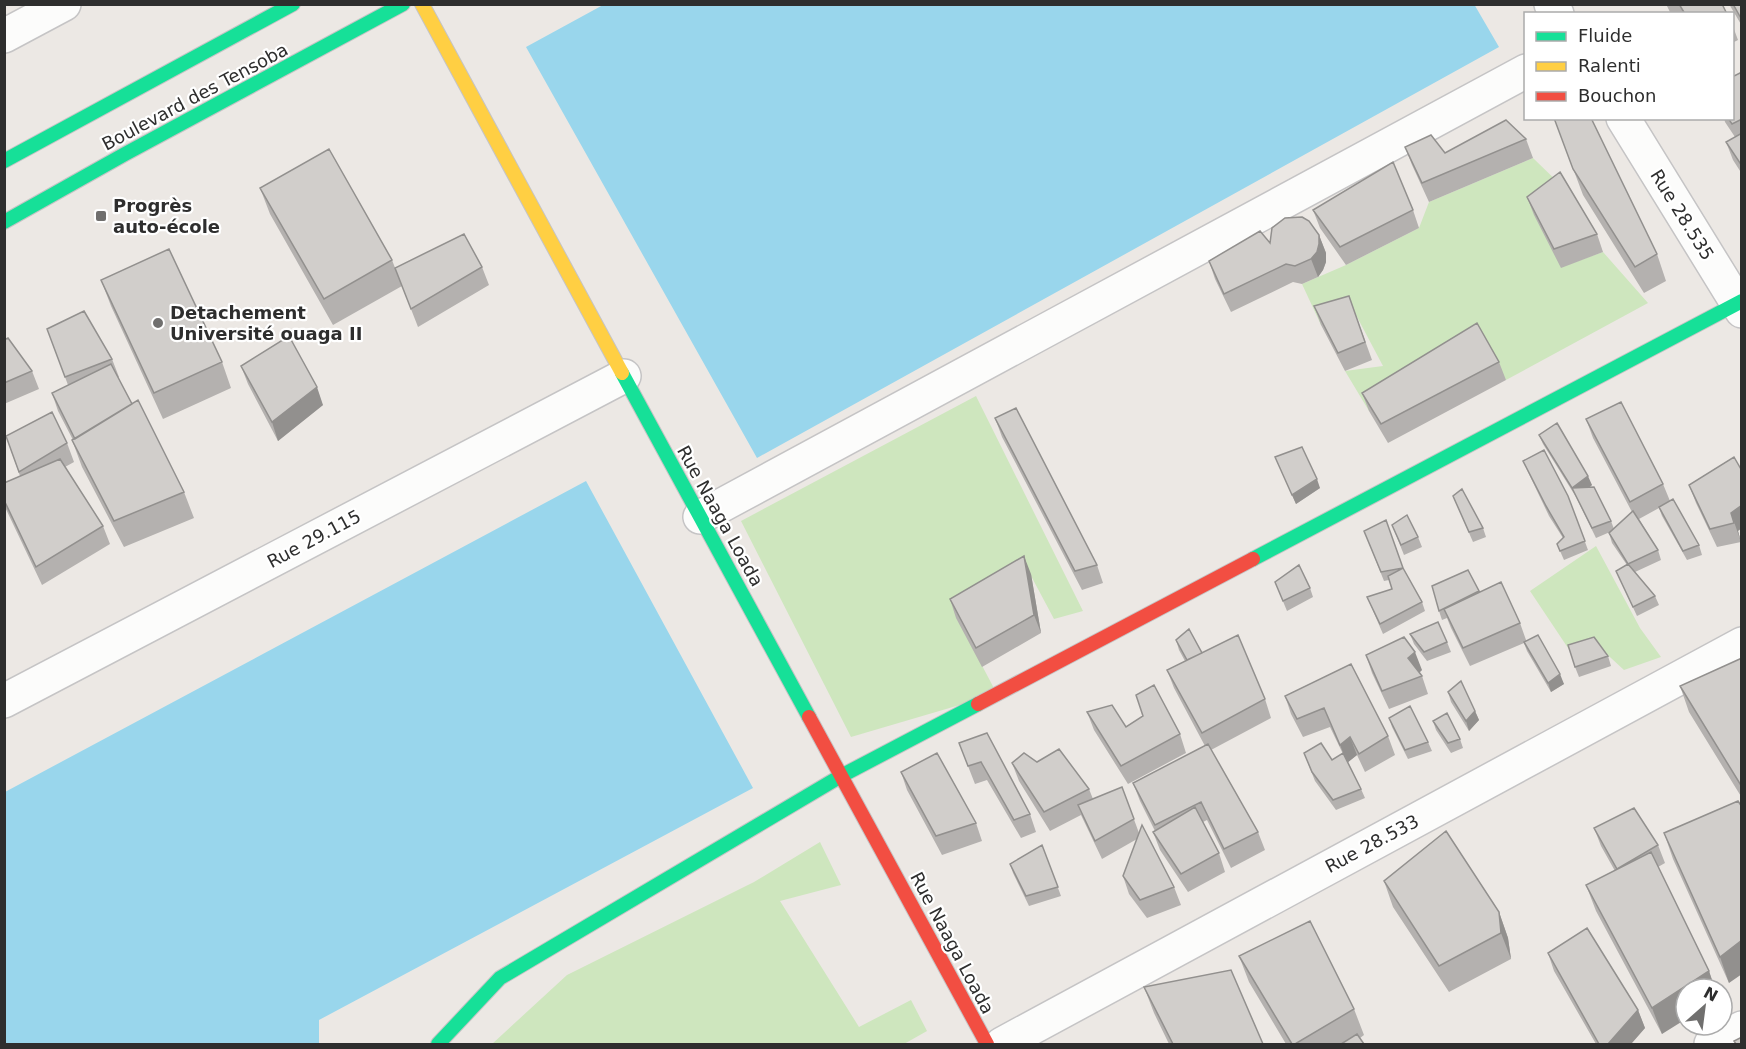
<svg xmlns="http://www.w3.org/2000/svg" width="1746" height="1049" viewBox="0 0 1746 1049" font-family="'DejaVu Sans',sans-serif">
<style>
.green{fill:#cee6be}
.water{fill:#99d6ec}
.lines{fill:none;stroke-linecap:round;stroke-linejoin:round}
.street-casing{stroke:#c5c4c5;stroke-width:36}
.fast-casing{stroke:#c5c4c5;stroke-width:16}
.slow-casing{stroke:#c5c4c5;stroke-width:16}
.jam-casing{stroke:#c5c4c5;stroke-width:16}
.street{stroke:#fcfcfb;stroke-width:33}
.fast{stroke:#16e098;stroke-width:14}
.slow{stroke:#ffcf43;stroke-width:14}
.jam{stroke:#f24e42;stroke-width:14}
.wall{fill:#b4b1af}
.shaded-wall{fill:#92908e}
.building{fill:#d1cecb;stroke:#92908e;stroke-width:1.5}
.poi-dot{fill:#706f6e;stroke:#fff;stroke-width:2}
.labels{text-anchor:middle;stroke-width:4.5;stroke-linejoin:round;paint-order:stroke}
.street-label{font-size:18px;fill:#2e2e2e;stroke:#fff}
.poi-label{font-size:18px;font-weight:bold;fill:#2e2e2e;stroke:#fff;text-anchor:start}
</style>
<rect width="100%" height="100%" fill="#ece8e4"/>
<path class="green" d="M1533,158L1566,190L1561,267L1603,252L1648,303L1506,380L1483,342L1369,411L1345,371L1383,366L1356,315L1321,325L1302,284L1346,265L1419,228L1429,202Z
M976,396L1083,611L1054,619L1030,574L957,618L997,694L851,737L741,521Z
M1596,546L1640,628L1661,657L1624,670L1598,646L1572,654L1530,591Z
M820,842L841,885L780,901L859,1027L911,1000L927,1031L904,1044H492L567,975L754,882Z"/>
<path class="water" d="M603,5L1474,4L1499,47L757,458L526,47Z
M586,481L753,788L319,1020V1044H5V792Z"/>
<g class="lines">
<g class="street-casing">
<path id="street" d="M1551,4L1557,14
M4,36L64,4
M1623,118L1742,311
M700,517L1526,71
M4,701L624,376
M1002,1044L1742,644
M1711,1044L1742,1028"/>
</g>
<g class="fast-casing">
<path id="fast" d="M4,161L293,4
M4,222L125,154L403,4
M622,373L809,717
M1253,559L1742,301
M438,1044L500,978L841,776L978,704"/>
</g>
<g class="slow-casing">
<path id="slow" d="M422,4L622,373"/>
</g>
<g class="jam-casing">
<path id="jam" d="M978,704L1253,559
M809,717L987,1044"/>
</g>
<use href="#street" class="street"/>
<use href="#fast" class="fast"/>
<use href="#slow" class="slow"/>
<use href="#jam" class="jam"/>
</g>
<path class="wall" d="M1666,4H1722L1727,14H1680V12L1677,14H1671Z
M1729,4H1742V26Z
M1732,24L1738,40L1732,43Z
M1742,72V174L1733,160L1726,142L1735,137L1725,122L1724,118H1732Z
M1554,118L1657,254L1666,281L1644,293L1583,195Z
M1526,139L1533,158L1429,202L1412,165L1405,147L1445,153Z
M260,188L392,260L402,286L333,325L270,214Z
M1527,197L1597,234L1603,252L1561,268L1534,215Z
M1313,210H1413L1419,228L1346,265L1320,228Z
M1319,235L1326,253V262L1323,270L1318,277L1302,284L1293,282L1231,312L1215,279L1209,261L1270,243Z
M482,267L489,285L418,327L395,268Z
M101,280L222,362L231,388L163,419L111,306Z
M1349,296L1372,360L1345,371L1321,325L1314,306Z
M47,329L112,359L119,377H118L132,404L184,492L194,518L124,547L82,467L72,440H73L58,411L52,393L68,385Z
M4,340L32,371L39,389L4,404Z
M1499,362L1506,380L1388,443L1369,411L1362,393Z
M241,366L323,405L278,441L248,384Z
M995,418L1097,565L1103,583L1082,590L1002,437Z
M1586,419L1663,484L1670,501L1699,545L1702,555L1687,560L1662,516L1659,508L1639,519L1658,550L1661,560L1635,572L1655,596L1659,605L1637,616L1616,571L1627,565L1612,543L1609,533L1610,532L1596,538L1576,497L1543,444L1539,435L1592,485L1590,487L1611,521L1614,529L1632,512L1593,438Z
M6,436L67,443L74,462L65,467L103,526L110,544L42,585L4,505V483L20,476Z
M1275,457L1320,488L1296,504Z
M1734,457L1738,531L1741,542L1717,547L1696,503L1689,485Z
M1523,461L1568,496L1588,550L1564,560L1557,544L1563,538L1549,516L1527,470Z
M1453,496L1483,528L1486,537L1473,542Z
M1392,525L1418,537L1422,547L1404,555Z
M1368,541L1403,568L1422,602L1425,611L1383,634L1367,597L1392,589L1389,580L1384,581Z
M1468,570L1479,592L1520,623L1526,640L1564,684L1551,692L1527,651L1524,643L1470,666L1451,628L1447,618L1442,620L1439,611Z
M1031,574L1041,633L982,667L956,618L950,599Z
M1275,582L1310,588L1313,597L1287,611Z
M1410,634L1447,642L1451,652L1427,661L1414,644Z
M1176,640L1202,653L1265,699L1271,718L1211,750L1258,832L1265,850L1231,868L1207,820L1203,822L1219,853L1225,872L1188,892L1160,850L1153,832L1155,831L1140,801L1133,783L1205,746L1174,688L1167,670L1185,661L1179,650Z
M1366,655L1422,670L1419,672L1422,676L1428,694L1389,709L1372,673Z
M1608,656L1611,666L1579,677L1575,667Z
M1742,658V798L1689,712L1680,686Z
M1351,664L1388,736L1395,755L1365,772L1357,755L1348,762L1361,789L1365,798L1336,810L1315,781L1304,753L1332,760L1343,754L1330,727L1303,737L1291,714L1285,696Z
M1448,692L1475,711L1479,720L1469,731L1451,702Z
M1087,712L1126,727L1143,716L1180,734L1186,753L1128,784L1094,730Z
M1389,718L1428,742L1432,751L1408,759L1392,727Z
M1433,721L1460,739L1463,748L1451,753L1436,730Z
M987,733L1030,814L1036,832L1021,838L987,780L975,784L959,743Z
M1037,762L1089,789L1093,799L1122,787L1139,833L1174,887L1181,905L1147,918L1129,894L1123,876L1137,839L1102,859L1081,815L1050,831L1019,781L1012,763Z
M901,772L976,823L982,841L942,855L907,790Z
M1738,801L1729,983L1673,859L1664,833Z
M1594,828L1658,845L1665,863L1658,867L1709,971L1715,989H1686L1662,1034L1596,911L1586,885L1615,871L1601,846Z
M1042,845L1061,896L1029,906L1013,873L1010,864Z
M1384,881L1499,912L1508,938L1511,959L1449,992L1393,907Z
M1548,953L1638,1010L1645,1028L1631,1044H1596L1554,971Z
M1239,956L1354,1009L1364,1035L1360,1038L1364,1044H1286L1249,982Z
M1144,987L1263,1044H1169L1154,1013Z"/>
<path class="shaded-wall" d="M1319,235L1326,253V262L1323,270L1318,277L1311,259Z
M317,387L323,405L278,441L272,422Z
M1588,476L1592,485L1577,497L1572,488Z
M1317,479L1320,488L1296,504L1292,495Z
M1742,505V528L1738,531L1741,542L1731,513Z
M1024,556L1031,574L1041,633L1034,615Z
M1415,652L1422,670L1415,677L1408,658Z
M1560,674L1564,684L1551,692L1548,683Z
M1475,711L1479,720L1469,731L1466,721Z
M1350,737L1357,755L1347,763L1340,745Z
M1499,912L1508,938L1511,959L1501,933Z
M1742,940V974L1729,983L1720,957Z
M1709,971L1715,989H1686V1019L1662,1034L1652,1008Z
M1638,1010L1645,1028L1631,1044H1608Z"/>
<path class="building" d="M1679,4H1722L1727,14H1685Z
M1733,4H1742V20Z
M1742,72V119L1732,124L1728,118H1732V77Z
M1554,118H1591L1657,254L1635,267L1573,169Z
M1506,120L1526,139L1422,183L1405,147L1431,135L1445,153Z
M1742,133V166L1726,142Z
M329,149L392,260L324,299L260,188Z
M1393,162L1413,210L1340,247L1313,210Z
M1560,172L1597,234L1554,249L1527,197Z
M1302,217L1309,221L1319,235V244L1317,252L1311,259L1295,266L1286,264L1224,294L1209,261L1260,231L1270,243L1272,228L1285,218Z
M464,234L482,267L411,309L395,268Z
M169,249L222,362L154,393L101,280Z
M1349,296L1365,342L1338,353L1314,306Z
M84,311L112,359L65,377L47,329Z
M1477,323L1499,362L1381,424L1362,393Z
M289,336L317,387L272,422L241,366Z
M8,338L32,371L4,383V340Z
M111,364L132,404L75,439L52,393Z
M138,400L184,492L114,521L72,440Z
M1621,402L1663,484L1630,502L1586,419Z
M1016,408L1097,565L1075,571L995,418Z
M52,412L67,443L19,472L6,436Z
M1557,423L1588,476L1572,488L1539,435Z
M1302,447L1317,479L1292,495L1275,457Z
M1544,450L1568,496L1585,541L1560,551L1557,544L1564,537L1546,506L1523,461Z
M1734,457L1742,471V505L1731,513L1734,523L1710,529L1689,485Z
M60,459L103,526L36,567L4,500V483Z
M1594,487L1611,521L1592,528L1572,488Z
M1462,489L1483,528L1469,532L1453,496Z
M1673,499L1699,545L1683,551L1659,507Z
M1633,511L1658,550L1628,564L1609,533Z
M1407,515L1418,537L1401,545L1392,525Z
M1386,520L1403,568L1381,572L1364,531Z
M1024,556L1034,615L976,648L950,599Z
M1628,564L1655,596L1633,607L1616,571Z
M1299,565L1310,588L1283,601L1275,582Z
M1403,568L1422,602L1380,624L1367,597L1392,589L1388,576Z
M1468,570L1479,591L1439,611L1432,586Z
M1501,582L1520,623L1463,648L1444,609Z
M1438,622L1447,642L1424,652L1410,634Z
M1189,629L1202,653L1187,660L1176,640Z
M1238,635L1265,699L1202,733L1167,670Z
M1538,635L1560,674L1548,683L1524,642Z
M1404,637L1415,652L1408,658L1422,676L1382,691L1366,655Z
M1594,637L1608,656L1575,667L1568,645Z
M1742,658V787L1680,686Z
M1351,664L1388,736L1359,754L1350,737L1340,745L1324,708L1297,719L1285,696Z
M1461,681L1475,711L1466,721L1448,692Z
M1154,685L1180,734L1121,766L1087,712L1112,705L1126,727L1143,716L1136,695Z
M1410,706L1428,742L1405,750L1389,718Z
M1447,713L1460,739L1448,743L1433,721Z
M987,733L1030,814L1014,820L981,762L968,766L959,743Z
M1321,743L1332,760L1343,753L1361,789L1333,800L1312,772L1304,753Z
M1208,744L1258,832L1224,849L1201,802L1155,825L1133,783Z
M1059,749L1089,789L1044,812L1012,763L1024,753L1037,762Z
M937,753L976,823L936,836L901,772Z
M1122,787L1134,819L1095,841L1078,805Z
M1738,801L1742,807V940L1720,957L1664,833Z
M1195,807L1219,853L1181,874L1153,832Z
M1634,808L1658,845L1617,869L1594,828Z
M1142,825L1174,887L1140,900L1123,876Z
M1446,831L1499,912L1501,933L1439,966L1384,881Z
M1042,845L1058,887L1026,896L1010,864Z
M1651,852L1709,971L1652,1008L1586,885Z
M1310,921L1354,1009L1295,1044H1292L1239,956Z
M1587,928L1638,1010L1608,1044H1599L1548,953Z
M1231,970L1263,1044H1173L1144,987Z
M1357,1034L1364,1044H1341Z
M1742,1037V1044H1736L1734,1041Z"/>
<g class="poi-dot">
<rect x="95" y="210" width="12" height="12" rx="3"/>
<circle cx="158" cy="323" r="6"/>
</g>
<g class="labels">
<g class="street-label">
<text transform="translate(195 97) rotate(-28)" y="6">Boulevard des Tensoba</text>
<text transform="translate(1682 215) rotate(58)" y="6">Rue 28.535</text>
<text transform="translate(720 516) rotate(61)" y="6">Rue Naaga Loada</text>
<text transform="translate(314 539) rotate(-28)" y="6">Rue 29.115</text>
<text transform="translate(1372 844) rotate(-28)" y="6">Rue 28.533</text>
<text transform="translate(952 943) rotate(62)" y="6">Rue Naaga Loada</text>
</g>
<g class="poi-label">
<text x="113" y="212">Progrès<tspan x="113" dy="21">auto-école</tspan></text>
<text x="170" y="319">Detachement<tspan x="170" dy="21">Université ouaga II</tspan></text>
</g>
</g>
<rect width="1746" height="1049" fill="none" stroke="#2e2e2e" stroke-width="12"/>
<rect x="1524" y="12" width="210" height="108" fill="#ffffff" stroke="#ababab" stroke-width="1.5"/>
<rect x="1536" y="32" width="30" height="9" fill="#16e098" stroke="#ababab" stroke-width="1.5"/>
<text x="1578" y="42" font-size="18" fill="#2e2e2e">Fluide</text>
<rect x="1536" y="62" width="30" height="9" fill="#ffcf43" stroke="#ababab" stroke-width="1.5"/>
<text x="1578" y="72" font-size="18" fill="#2e2e2e">Ralenti</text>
<rect x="1536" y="92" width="30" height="9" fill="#f24e42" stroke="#ababab" stroke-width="1.5"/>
<text x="1578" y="102" font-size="18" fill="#2e2e2e">Bouchon</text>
<g transform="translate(1704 1007) rotate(28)"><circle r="28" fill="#ffffff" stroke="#ababab" stroke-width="1.5"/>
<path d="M0-4.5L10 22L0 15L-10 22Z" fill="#706f6e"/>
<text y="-9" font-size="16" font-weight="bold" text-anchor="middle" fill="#2e2e2e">N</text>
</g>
</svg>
